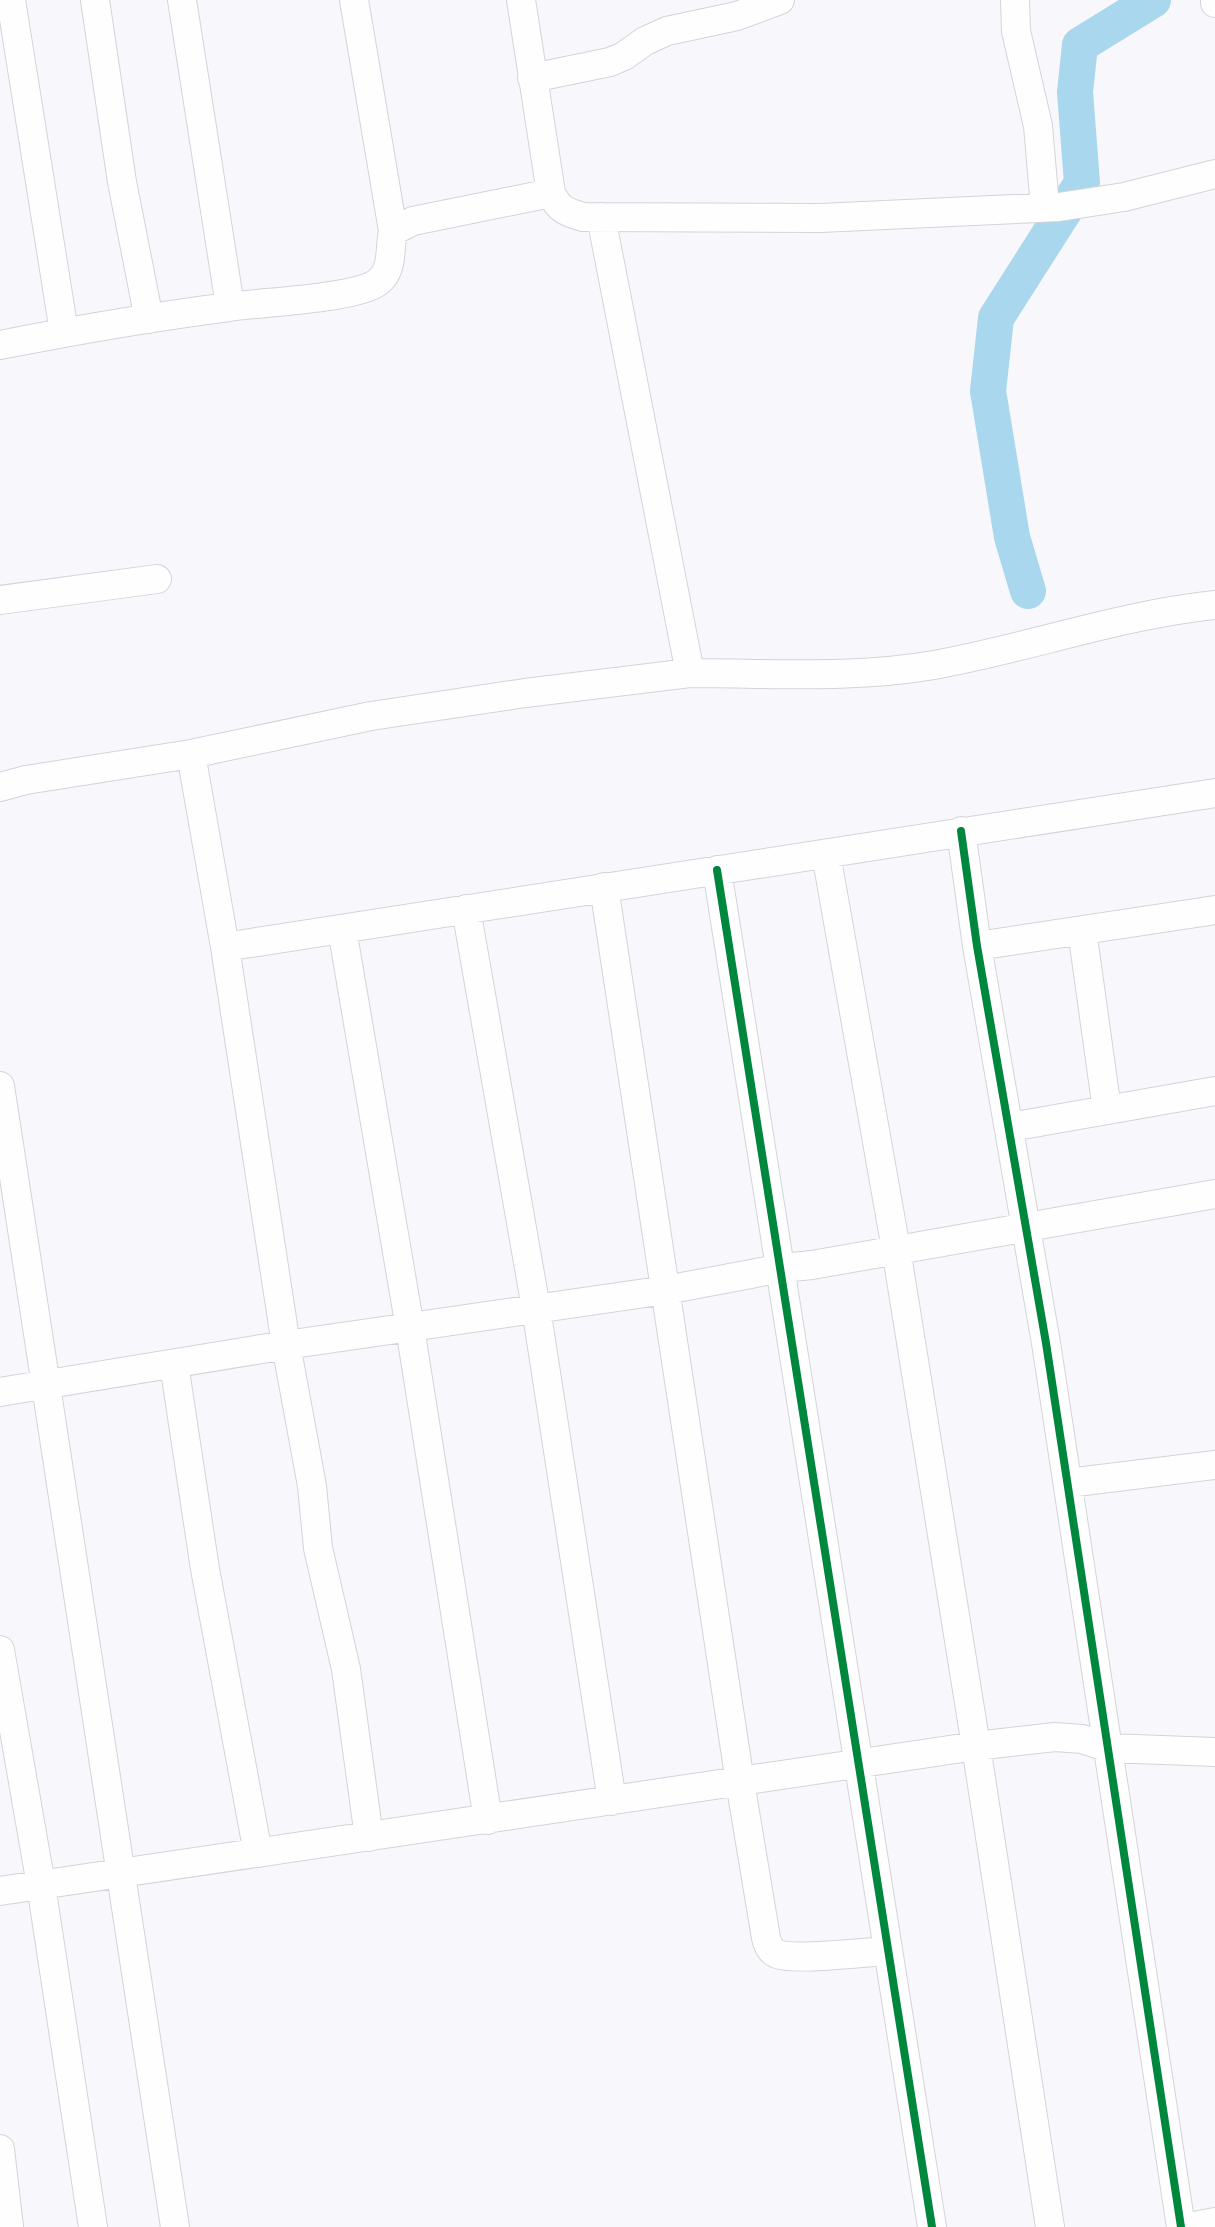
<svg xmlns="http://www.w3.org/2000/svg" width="1215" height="2227" viewBox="0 0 1215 2227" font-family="Overpass,sans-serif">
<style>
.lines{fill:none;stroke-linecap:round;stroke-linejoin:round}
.river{stroke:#a9d7ed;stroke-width:36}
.minor-casing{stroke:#d3d3da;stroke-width:30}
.minor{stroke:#fefeff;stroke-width:28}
.cycleway-casing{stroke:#fff;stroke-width:13}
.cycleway{stroke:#00873e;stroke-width:8}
</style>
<rect width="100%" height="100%" fill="#f8f8fc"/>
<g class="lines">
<path class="river" d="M1028,591L1012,537L988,391L996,318L1082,183L1075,92L1080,45L1153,0"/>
<g class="minor-casing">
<path id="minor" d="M11,0L64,332
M95,0L122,182L149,319
M182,0L230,306
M354,0L393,231
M521,0L551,193C559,210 566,212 583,217L820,218L1059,207L1124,197L1215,174
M1015,0L1016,31L1038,126L1045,207
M1215,0V3
M532,78L610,62L624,56L645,41L667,31L737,16L780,0
M0,345C76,330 152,317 229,307C261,302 356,299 378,282C394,270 389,248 393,231L413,221L551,193
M0,600L157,579
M690,673C771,673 854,679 934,665C1028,648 1119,615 1215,605
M191,754L225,947L286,1345L312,1486L318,1548L346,1669L369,1837
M0,787L26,780L191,754L371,716L525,693L690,673L601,217
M961,831L977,946L1046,1343L1181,2227
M826,854L896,1249L976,1746L1050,2227
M717,870L932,2227
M604,887L740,1782L766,1938C768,1945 770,1951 777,1954C796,1961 864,1952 888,1951
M466,909L536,1308L612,1801
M342,929L410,1328L488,1820
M1082,930L1107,1110
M977,946L1215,910
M225,947L1215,793
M0,1086L175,2227
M1010,1127L1215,1091
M174,1364L205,1569L258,1853
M0,1392L286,1345L666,1290L782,1268L812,1265L1215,1194
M1068,1483L1215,1465
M0,1650L41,1885L93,2227
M0,1891L976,1746L1055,1737L1082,1739L1109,1748L1215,1752
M0,2149L9,2227
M1189,2227L1215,2222"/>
</g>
<use href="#minor" class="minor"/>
<g class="cycleway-casing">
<path id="cycleway" d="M961,831L977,946L1046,1343L1181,2227
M717,870L932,2227"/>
</g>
<use href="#cycleway" class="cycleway"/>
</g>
</svg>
